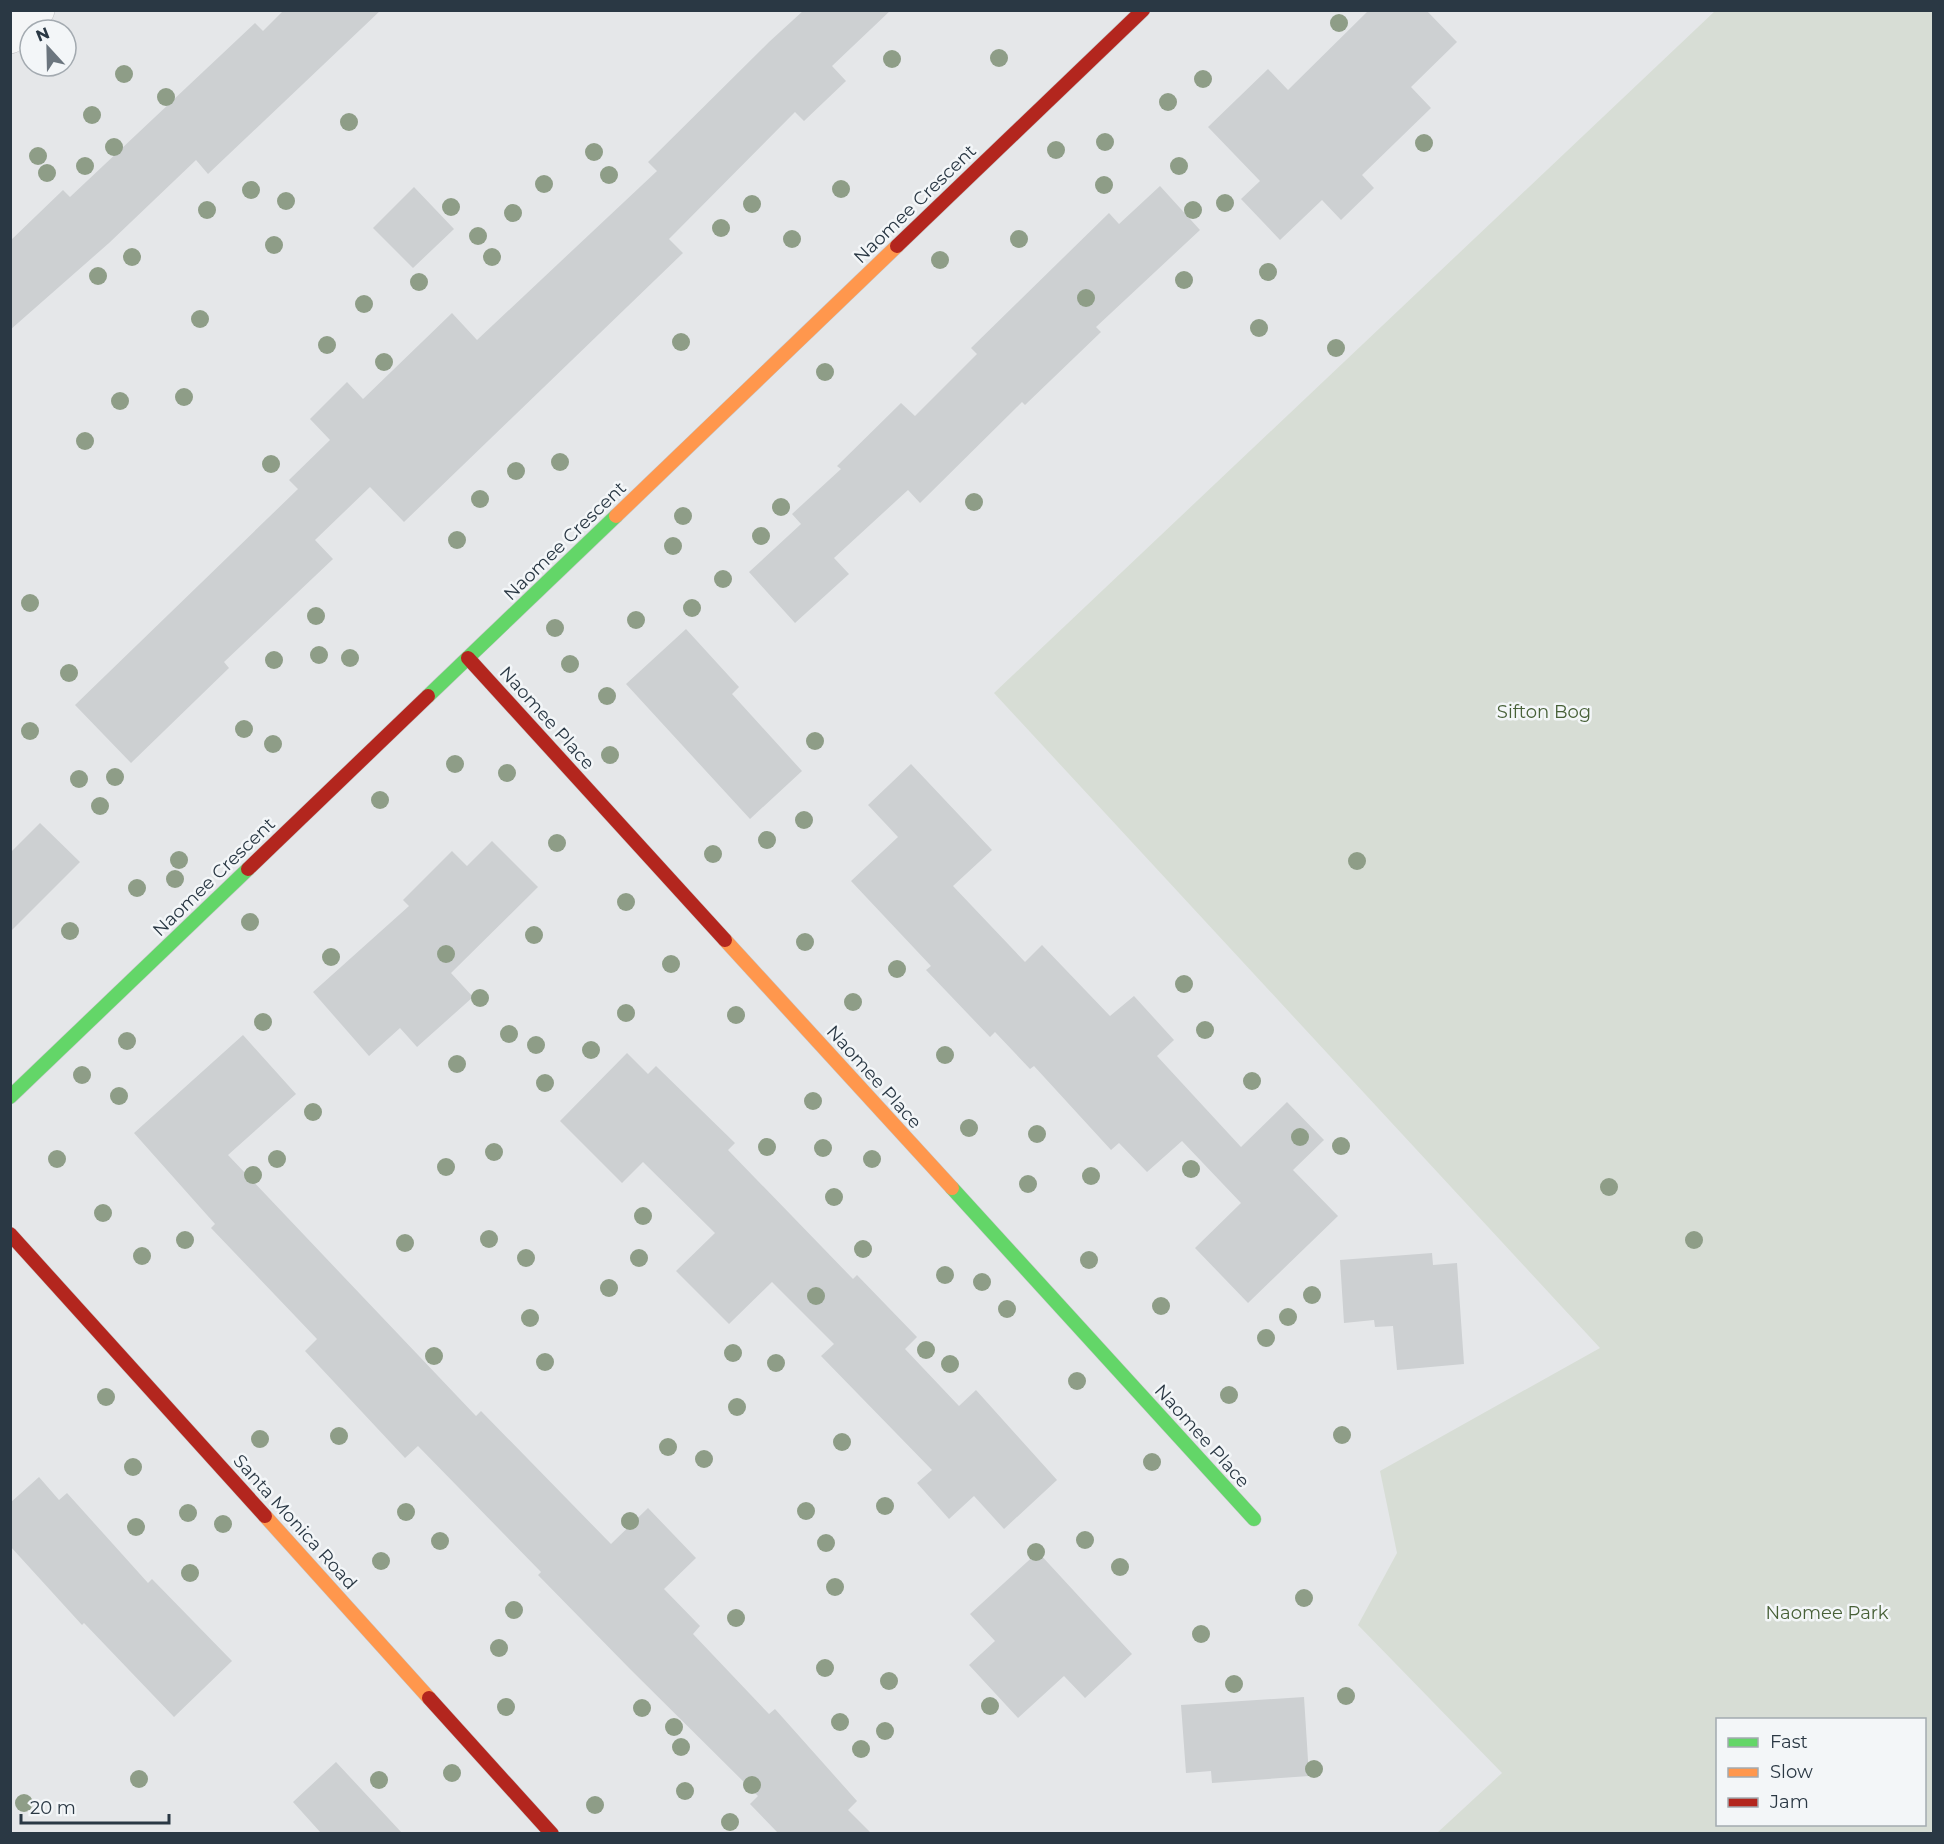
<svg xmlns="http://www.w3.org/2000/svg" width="1944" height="1844" viewBox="0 0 1944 1844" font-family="Montserrat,sans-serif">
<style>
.green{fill:#d7ddd5;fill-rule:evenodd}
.building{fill:#cdd0d2}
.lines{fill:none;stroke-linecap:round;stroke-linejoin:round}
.street-casing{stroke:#c3c5c7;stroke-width:34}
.fast-casing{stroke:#c3c5c7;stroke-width:15}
.slow-casing{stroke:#c3c5c7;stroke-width:15}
.jam-casing{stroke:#c3c5c7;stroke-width:15}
.street{stroke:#f4f5f6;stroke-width:33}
.fast{stroke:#63d668;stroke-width:14}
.slow{stroke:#ff974d;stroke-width:14}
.jam{stroke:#b3261e;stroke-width:14}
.tree{fill:#8e9d87}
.labels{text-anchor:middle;stroke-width:5;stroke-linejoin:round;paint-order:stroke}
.street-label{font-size:18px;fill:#2a3844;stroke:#f3f6f8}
.park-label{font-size:18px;fill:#476037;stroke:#f3f6f8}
</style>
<rect width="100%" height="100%" fill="#e5e7e9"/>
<path class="green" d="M1715,11H1933V1833H1437L1502,1773L1358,1625L1397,1553L1380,1471L1600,1348L994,693ZM1718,1720H1924V1824H1718Z"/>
<path class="building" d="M284,10H381L208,174L196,160L109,243L10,330V241L63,190L70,197L255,23L263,31Z
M804,10H891L832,66L846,81L804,121L795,112L669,239L683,253L404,522L370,487L315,540L333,559L224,662L229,668L131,763L75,705L298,489L289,480L330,440L310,419L347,382L363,399L452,313L477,340L657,171L648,162L769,42Z
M1369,10H1426L1457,42L1411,87L1431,108L1362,175L1374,188L1341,220L1322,200L1280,240L1241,199L1260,181L1208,127L1268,69L1288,90Z
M1160,186L1200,230L1096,327L1101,332L1025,405L1022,402L920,503L908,490L834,558L849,574L795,623L749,572L801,524L792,514L841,469L837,466L901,403L915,416L977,354L971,348L1109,213L1119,224Z
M414,187L454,229L413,268L373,228Z
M686,629L739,687L732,694L802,771L750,819L626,684Z
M911,764L992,850L953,886L1025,962L1042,945L1110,1016L1134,996L1174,1040L1157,1056L1241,1147L1287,1102L1324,1140L1293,1170L1338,1216L1248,1303L1195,1248L1241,1203L1182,1141L1147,1172L1119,1143L1111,1150L1034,1066L1030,1069L995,1032L990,1037L926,970L931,966L851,881L898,837L868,805Z
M40,823L80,862L10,932V853Z
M492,841L538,887L451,973L473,997L417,1047L400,1028L369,1056L313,992L409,906L403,900L452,851L467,866Z
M243,1035L296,1094L228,1155L476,1416L481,1411L611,1544L648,1508L696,1558L664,1589L700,1626L693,1634L769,1714L775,1709L857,1801L848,1810L871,1833H778L750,1804L758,1796L630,1669L538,1575L541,1572L418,1446L405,1458L305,1351L317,1339L211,1228L215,1224L134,1133Z
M627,1053L648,1074L656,1066L735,1143L728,1150L853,1279L857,1275L917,1337L905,1349L959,1406L976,1390L1057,1480L1004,1529L974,1496L949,1519L917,1483L932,1470L821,1356L834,1344L772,1282L729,1324L676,1271L715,1233L643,1162L622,1183L560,1121Z
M1432,1253L1433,1265L1457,1263L1464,1364L1397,1370L1393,1326L1375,1327L1374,1320L1344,1323L1340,1260Z
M39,1477L59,1500L67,1493L148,1583L152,1579L232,1661L174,1717L84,1623L82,1625L10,1546V1503Z
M1038,1552L1132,1654L1085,1698L1064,1676L1018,1718L969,1665L995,1641L970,1614Z
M1304,1697L1309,1776L1212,1783L1211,1771L1186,1773L1181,1705Z
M336,1762L402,1833H321L293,1802Z"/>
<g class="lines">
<g class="street-casing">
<path id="street" d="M10,37L38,10"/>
</g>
<g class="fast-casing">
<path id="fast" d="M428,696L616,516
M10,1097L248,869
M952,1188L1254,1519"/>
</g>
<g class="slow-casing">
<path id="slow" d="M616,516L897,246
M725,940L952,1188
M265,1516L429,1698"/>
</g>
<g class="jam-casing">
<path id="jam" d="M897,246L1143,10
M468,658L725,940
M248,869L428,696
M10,1234L265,1516
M429,1698L552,1834"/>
</g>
<use href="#street" class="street"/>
<use href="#fast" class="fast"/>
<use href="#slow" class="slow"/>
<use href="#jam" class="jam"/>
</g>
<g class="tree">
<circle cx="1339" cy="23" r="9"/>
<circle cx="999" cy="58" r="9"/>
<circle cx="892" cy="59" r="9"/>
<circle cx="124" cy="74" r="9"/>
<circle cx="1203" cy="79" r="9"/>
<circle cx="166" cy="97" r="9"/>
<circle cx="1168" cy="102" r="9"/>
<circle cx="92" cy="115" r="9"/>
<circle cx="349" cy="122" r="9"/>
<circle cx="1105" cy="142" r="9"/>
<circle cx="1424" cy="143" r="9"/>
<circle cx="114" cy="147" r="9"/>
<circle cx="1056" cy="150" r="9"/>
<circle cx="594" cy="152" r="9"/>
<circle cx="38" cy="156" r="9"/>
<circle cx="85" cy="166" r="9"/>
<circle cx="1179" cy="166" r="9"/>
<circle cx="47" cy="173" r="9"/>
<circle cx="609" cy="175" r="9"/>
<circle cx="544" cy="184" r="9"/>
<circle cx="1104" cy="185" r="9"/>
<circle cx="841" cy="189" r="9"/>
<circle cx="251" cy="190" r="9"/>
<circle cx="286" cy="201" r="9"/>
<circle cx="1225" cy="203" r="9"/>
<circle cx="752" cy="204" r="9"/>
<circle cx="451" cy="207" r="9"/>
<circle cx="207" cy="210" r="9"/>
<circle cx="1193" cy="210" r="9"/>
<circle cx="513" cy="213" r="9"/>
<circle cx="721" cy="228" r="9"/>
<circle cx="478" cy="236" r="9"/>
<circle cx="792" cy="239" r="9"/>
<circle cx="1019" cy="239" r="9"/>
<circle cx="274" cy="245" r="9"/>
<circle cx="132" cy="257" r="9"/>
<circle cx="492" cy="257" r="9"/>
<circle cx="940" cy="260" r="9"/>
<circle cx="1268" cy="272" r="9"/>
<circle cx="98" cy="276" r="9"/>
<circle cx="1184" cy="280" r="9"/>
<circle cx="419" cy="282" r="9"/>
<circle cx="1086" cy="298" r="9"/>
<circle cx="364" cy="304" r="9"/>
<circle cx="200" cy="319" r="9"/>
<circle cx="1259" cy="328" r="9"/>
<circle cx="681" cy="342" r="9"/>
<circle cx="327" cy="345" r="9"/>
<circle cx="1336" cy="348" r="9"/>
<circle cx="384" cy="362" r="9"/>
<circle cx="825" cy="372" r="9"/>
<circle cx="184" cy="397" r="9"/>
<circle cx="120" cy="401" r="9"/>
<circle cx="85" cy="441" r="9"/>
<circle cx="560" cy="462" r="9"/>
<circle cx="271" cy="464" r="9"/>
<circle cx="516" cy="471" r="9"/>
<circle cx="480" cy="499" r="9"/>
<circle cx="974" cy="502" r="9"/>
<circle cx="781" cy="507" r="9"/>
<circle cx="683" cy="516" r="9"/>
<circle cx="761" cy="536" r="9"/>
<circle cx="457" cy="540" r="9"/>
<circle cx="673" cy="546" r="9"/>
<circle cx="723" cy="579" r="9"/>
<circle cx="30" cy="603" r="9"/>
<circle cx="692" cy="608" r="9"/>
<circle cx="316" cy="616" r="9"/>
<circle cx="636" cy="620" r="9"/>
<circle cx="555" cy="628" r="9"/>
<circle cx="319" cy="655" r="9"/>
<circle cx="350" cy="658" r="9"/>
<circle cx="274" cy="660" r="9"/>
<circle cx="570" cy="664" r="9"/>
<circle cx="69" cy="673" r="9"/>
<circle cx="607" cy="696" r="9"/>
<circle cx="244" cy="729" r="9"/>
<circle cx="30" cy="731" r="9"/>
<circle cx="815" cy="741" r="9"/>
<circle cx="273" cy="744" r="9"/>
<circle cx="610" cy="755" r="9"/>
<circle cx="455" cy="764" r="9"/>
<circle cx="507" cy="773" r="9"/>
<circle cx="115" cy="777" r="9"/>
<circle cx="79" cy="779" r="9"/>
<circle cx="380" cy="800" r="9"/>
<circle cx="100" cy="806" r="9"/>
<circle cx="804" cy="820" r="9"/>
<circle cx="767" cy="840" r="9"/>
<circle cx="557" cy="843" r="9"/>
<circle cx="713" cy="854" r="9"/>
<circle cx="179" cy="860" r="9"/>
<circle cx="1357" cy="861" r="9"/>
<circle cx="175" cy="879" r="9"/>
<circle cx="137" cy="888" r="9"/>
<circle cx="626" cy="902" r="9"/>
<circle cx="250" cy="922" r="9"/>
<circle cx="70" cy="931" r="9"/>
<circle cx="534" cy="935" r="9"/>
<circle cx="805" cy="942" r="9"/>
<circle cx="446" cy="954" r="9"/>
<circle cx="331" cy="957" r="9"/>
<circle cx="671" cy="964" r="9"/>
<circle cx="897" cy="969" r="9"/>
<circle cx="1184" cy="984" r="9"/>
<circle cx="480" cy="998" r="9"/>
<circle cx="853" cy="1002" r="9"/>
<circle cx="626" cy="1013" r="9"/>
<circle cx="736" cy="1015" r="9"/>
<circle cx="263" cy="1022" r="9"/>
<circle cx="1205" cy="1030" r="9"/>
<circle cx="509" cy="1034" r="9"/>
<circle cx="127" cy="1041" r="9"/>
<circle cx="536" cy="1045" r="9"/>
<circle cx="591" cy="1050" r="9"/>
<circle cx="945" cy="1055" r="9"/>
<circle cx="457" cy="1064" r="9"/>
<circle cx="82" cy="1075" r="9"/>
<circle cx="1252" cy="1081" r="9"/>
<circle cx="545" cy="1083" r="9"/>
<circle cx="119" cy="1096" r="9"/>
<circle cx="813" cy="1101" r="9"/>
<circle cx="313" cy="1112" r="9"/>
<circle cx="969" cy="1128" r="9"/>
<circle cx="1037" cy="1134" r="9"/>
<circle cx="1300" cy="1137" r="9"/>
<circle cx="1341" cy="1146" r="9"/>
<circle cx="767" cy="1147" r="9"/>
<circle cx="823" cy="1148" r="9"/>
<circle cx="494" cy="1152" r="9"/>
<circle cx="57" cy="1159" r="9"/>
<circle cx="277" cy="1159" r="9"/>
<circle cx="872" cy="1159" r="9"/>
<circle cx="446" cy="1167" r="9"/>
<circle cx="1191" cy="1169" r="9"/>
<circle cx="253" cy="1175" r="9"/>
<circle cx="1091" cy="1176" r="9"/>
<circle cx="1028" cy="1184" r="9"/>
<circle cx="1609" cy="1187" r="9"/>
<circle cx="834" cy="1197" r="9"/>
<circle cx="103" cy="1213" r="9"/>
<circle cx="643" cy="1216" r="9"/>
<circle cx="489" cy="1239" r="9"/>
<circle cx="185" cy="1240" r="9"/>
<circle cx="1694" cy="1240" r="9"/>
<circle cx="405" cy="1243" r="9"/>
<circle cx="863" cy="1249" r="9"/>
<circle cx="142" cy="1256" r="9"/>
<circle cx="526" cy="1258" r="9"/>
<circle cx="639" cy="1258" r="9"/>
<circle cx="1089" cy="1260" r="9"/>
<circle cx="945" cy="1275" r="9"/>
<circle cx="982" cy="1282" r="9"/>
<circle cx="609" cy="1288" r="9"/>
<circle cx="1312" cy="1295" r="9"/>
<circle cx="816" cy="1296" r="9"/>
<circle cx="1161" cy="1306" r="9"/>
<circle cx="1007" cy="1309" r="9"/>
<circle cx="1288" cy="1317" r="9"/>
<circle cx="530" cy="1318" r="9"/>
<circle cx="1266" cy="1338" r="9"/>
<circle cx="926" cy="1350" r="9"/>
<circle cx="733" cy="1353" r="9"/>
<circle cx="434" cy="1356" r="9"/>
<circle cx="545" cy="1362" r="9"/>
<circle cx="776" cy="1363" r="9"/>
<circle cx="950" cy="1364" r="9"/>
<circle cx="1077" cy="1381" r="9"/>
<circle cx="1229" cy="1395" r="9"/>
<circle cx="106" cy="1397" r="9"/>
<circle cx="737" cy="1407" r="9"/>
<circle cx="1342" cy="1435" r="9"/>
<circle cx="339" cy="1436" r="9"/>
<circle cx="260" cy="1439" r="9"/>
<circle cx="842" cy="1442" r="9"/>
<circle cx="668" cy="1447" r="9"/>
<circle cx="704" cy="1459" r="9"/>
<circle cx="1152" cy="1462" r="9"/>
<circle cx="133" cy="1467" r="9"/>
<circle cx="885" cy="1506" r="9"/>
<circle cx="806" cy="1511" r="9"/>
<circle cx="406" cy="1512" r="9"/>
<circle cx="188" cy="1513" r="9"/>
<circle cx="630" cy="1521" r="9"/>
<circle cx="223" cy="1524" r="9"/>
<circle cx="136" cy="1527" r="9"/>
<circle cx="1085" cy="1540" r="9"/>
<circle cx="440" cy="1541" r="9"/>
<circle cx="826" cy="1543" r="9"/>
<circle cx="1036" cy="1552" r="9"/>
<circle cx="381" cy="1561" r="9"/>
<circle cx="1120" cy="1567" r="9"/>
<circle cx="190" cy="1573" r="9"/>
<circle cx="835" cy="1587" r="9"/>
<circle cx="1304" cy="1598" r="9"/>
<circle cx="514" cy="1610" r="9"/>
<circle cx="736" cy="1618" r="9"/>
<circle cx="1201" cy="1634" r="9"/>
<circle cx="499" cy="1648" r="9"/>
<circle cx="825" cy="1668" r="9"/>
<circle cx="889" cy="1681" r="9"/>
<circle cx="1234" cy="1684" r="9"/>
<circle cx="1346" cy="1696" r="9"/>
<circle cx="990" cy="1706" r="9"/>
<circle cx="506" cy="1707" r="9"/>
<circle cx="642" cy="1708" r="9"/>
<circle cx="840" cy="1722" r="9"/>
<circle cx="674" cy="1727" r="9"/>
<circle cx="885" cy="1731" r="9"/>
<circle cx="681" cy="1747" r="9"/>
<circle cx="861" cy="1749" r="9"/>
<circle cx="1314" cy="1769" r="9"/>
<circle cx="452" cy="1773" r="9"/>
<circle cx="139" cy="1779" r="9"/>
<circle cx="379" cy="1780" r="9"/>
<circle cx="752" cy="1785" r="9"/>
<circle cx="685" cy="1791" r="9"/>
<circle cx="24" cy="1803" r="9"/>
<circle cx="595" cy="1805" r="9"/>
<circle cx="730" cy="1822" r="9"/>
</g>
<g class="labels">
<g class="street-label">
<text transform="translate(915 204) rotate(-44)" y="6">Naomee Crescent</text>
<text transform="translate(565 541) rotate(-44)" y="6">Naomee Crescent</text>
<text transform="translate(547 718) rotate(48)" y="6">Naomee Place</text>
<text transform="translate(214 877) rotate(-44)" y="6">Naomee Crescent</text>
<text transform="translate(874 1077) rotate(48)" y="6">Naomee Place</text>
<text transform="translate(1202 1436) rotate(48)" y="6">Naomee Place</text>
<text transform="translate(295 1522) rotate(48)" y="6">Santa Monica Road</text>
</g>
<g class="park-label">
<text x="1544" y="718">Sifton Bog</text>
<text x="1827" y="1619">Naomee Park</text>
</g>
</g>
<rect width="1944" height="1844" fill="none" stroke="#2a3844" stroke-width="24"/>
<rect x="1716" y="1718" width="210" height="108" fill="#f3f6f8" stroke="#a3aab0" stroke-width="1.5"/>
<rect x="1728" y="1738" width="30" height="9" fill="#63d668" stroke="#a3aab0" stroke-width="1.5"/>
<text x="1770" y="1748" font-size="18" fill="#2a3844">Fast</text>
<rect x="1728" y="1768" width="30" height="9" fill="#ff974d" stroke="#a3aab0" stroke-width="1.5"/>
<text x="1770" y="1778" font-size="18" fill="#2a3844">Slow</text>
<rect x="1728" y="1798" width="30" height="9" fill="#b3261e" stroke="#a3aab0" stroke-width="1.5"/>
<text x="1770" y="1808" font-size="18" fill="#2a3844">Jam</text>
<g transform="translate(48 48) rotate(338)"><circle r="28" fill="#f3f6f8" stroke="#a3aab0" stroke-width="1.5"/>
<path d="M0-4.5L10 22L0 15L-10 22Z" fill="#6b757e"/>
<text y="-9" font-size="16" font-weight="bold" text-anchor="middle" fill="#2a3844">N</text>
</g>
<path d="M21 1814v9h148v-9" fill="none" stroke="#2a3844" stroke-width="3"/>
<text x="30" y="1814" font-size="18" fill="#2a3844" stroke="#f3f6f8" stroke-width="4.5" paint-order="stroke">20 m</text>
</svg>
